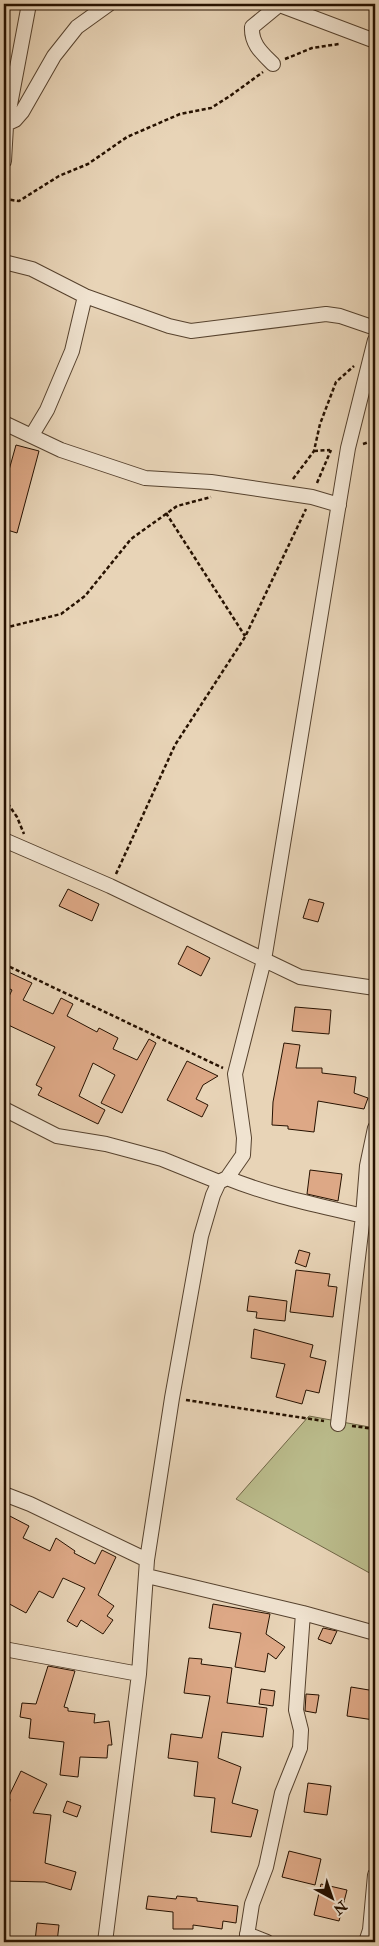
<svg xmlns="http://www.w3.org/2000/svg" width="379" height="1946" viewBox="0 0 379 1946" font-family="'IM FELL Double Pica',serif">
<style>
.green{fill:#babb8b;stroke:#706646}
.building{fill:#dda886;stroke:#261100}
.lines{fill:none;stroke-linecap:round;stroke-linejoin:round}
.minor-casing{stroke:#56422e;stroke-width:16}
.path{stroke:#261100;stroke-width:2.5;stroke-dasharray:4 2.5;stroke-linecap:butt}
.minor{stroke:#f0e3d0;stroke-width:14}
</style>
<rect width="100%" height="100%" fill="#e8d4b7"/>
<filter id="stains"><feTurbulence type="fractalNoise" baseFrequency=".004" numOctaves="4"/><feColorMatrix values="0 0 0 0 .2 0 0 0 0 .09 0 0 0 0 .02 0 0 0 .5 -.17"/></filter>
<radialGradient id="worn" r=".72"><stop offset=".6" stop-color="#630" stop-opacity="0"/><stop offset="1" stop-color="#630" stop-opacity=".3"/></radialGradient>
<path class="green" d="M309,1416L375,1428V1576L236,1499Z"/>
<path class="building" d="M16,445L39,451L17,533L4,529V488Z
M68,889L99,904L92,921L59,906Z
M309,899L324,903L318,922L303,918Z
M187,946L210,958L201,976L178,964Z
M4,970L32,983L23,1000L53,1014L61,998L73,1004L67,1016L97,1032L99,1028L118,1038L113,1049L137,1060L149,1039L156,1043L122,1113L101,1103L115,1075L93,1063L79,1096L105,1110L98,1124L38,1095L42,1088L36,1085L55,1047L4,1023V1007L12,990L4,986Z
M295,1007L331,1010L329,1034L292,1031Z
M284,1043L300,1045L296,1068H322V1073L356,1077L354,1093L368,1098L364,1109L318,1101L314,1132L288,1129V1126L272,1125L273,1102Z
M187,1061L218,1076L203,1085L196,1099L208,1105L202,1117L167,1100Z
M310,1170L342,1174L338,1201L307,1194Z
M299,1250L310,1253L306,1267L295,1263Z
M296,1270L330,1274L328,1286L337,1287L333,1317L290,1312Z
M249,1296L287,1301L285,1321L256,1318L257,1312L247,1311Z
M254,1329L313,1345L310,1357L326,1361L319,1393L306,1390L302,1404L276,1397L285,1364L251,1358Z
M4,1513L29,1526L23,1538L50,1551L56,1538L75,1551L74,1553L95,1564L102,1550L116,1557L98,1595L114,1606L107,1616L113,1620L103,1634L81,1620L77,1627L67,1621L85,1588L63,1578L53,1598L39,1591L26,1613L4,1601Z
M213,1604L270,1614L266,1634L285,1647L276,1659L268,1653L265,1672L235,1667L241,1633L209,1628Z
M323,1628L337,1631L331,1644L318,1639Z
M189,1658L202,1659L201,1664L232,1668L227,1703L267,1708L263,1737L222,1732L218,1758L241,1767L232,1803L258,1810L251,1837L211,1832L215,1798L194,1796L198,1762L168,1758L171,1734L202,1738L210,1696L184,1693Z
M48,1666L75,1671L64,1707L68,1708V1711L95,1714L94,1723L109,1721L112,1745H108L107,1758L80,1757L78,1777L60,1775L64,1742L29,1738L31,1719L20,1717L22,1703L36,1704Z
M351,1687L375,1691L374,1720L347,1716Z
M261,1689L275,1691L273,1706L259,1704Z
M306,1694L319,1695L316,1713L305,1711Z
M21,1771L47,1784L33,1813L51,1815L45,1863L76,1872L71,1890L45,1882L4,1881V1841L10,1799L8,1798Z
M308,1783L331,1786L327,1815L304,1812Z
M67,1801L81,1806L77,1817L63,1812Z
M289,1851L321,1859L315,1885L282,1877Z
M321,1884L347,1890L339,1921L314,1915Z
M148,1896L176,1899L177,1896L197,1898V1901L238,1906L236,1923L223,1921L222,1929L193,1925V1929H173V1912L146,1909Z
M37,1923L59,1925L57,1942L35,1941Z"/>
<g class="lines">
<g class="minor-casing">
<path id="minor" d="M277,4L375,41
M273,64C262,53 251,44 252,27L280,4
M4,125L15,120L22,112L54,56L77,27L109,4
M4,161L6,126L29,4
M4,262L32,269L85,296L169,326L191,331L326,314L340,316L375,328
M4,423L61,450L145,478L211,482L312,497L339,505
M32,435L47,410L72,351L85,296
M4,840L110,886L300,977L375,988
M4,1109L57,1136L106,1144L162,1159L219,1182
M227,1178C271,1196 318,1205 363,1216H375
M338,1424L363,1216L367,1166L375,1128
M4,1494L30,1504L147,1560
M147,1576L303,1613L375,1633
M4,1649L139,1674
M247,1934L267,1942
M105,1942L139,1674L147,1560L172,1398L201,1236L213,1195L219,1182L227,1178L243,1155L244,1138L235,1074L264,960L348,448L375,340
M246,1942L252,1904L266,1867L282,1793L300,1748L301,1730L296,1710L303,1613
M366,1942L370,1930L375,1875"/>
</g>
<path class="path" d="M285,59L312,48L339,44
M4,199L19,201L59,176L88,164L127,137L180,114L211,108L230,96L263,72
M363,444L375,440
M314,451L330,450
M293,479L314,451L320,424L336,382L354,366
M317,483L331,450
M166,513L245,636
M4,628L61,614L85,596L131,539L177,506L211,497
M4,798L17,817L24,834
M116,874L175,745L245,637L306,509
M4,964L223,1068
M186,1400L324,1421
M352,1426L375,1429"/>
<use href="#minor" class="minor"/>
</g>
<rect width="379" height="1946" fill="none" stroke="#e8d4b7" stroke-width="20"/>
<rect x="5" y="5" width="369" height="1936" fill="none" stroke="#261100" stroke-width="2.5"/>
<rect x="10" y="10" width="359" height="1926" fill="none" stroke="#261100"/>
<g transform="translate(332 1898) rotate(140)" stroke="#f0e3d0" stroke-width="4" paint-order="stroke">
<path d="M0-4L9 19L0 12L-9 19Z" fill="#261100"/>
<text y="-8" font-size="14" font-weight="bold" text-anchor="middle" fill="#261100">N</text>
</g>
<rect width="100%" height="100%" filter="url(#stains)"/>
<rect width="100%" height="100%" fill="url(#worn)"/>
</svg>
